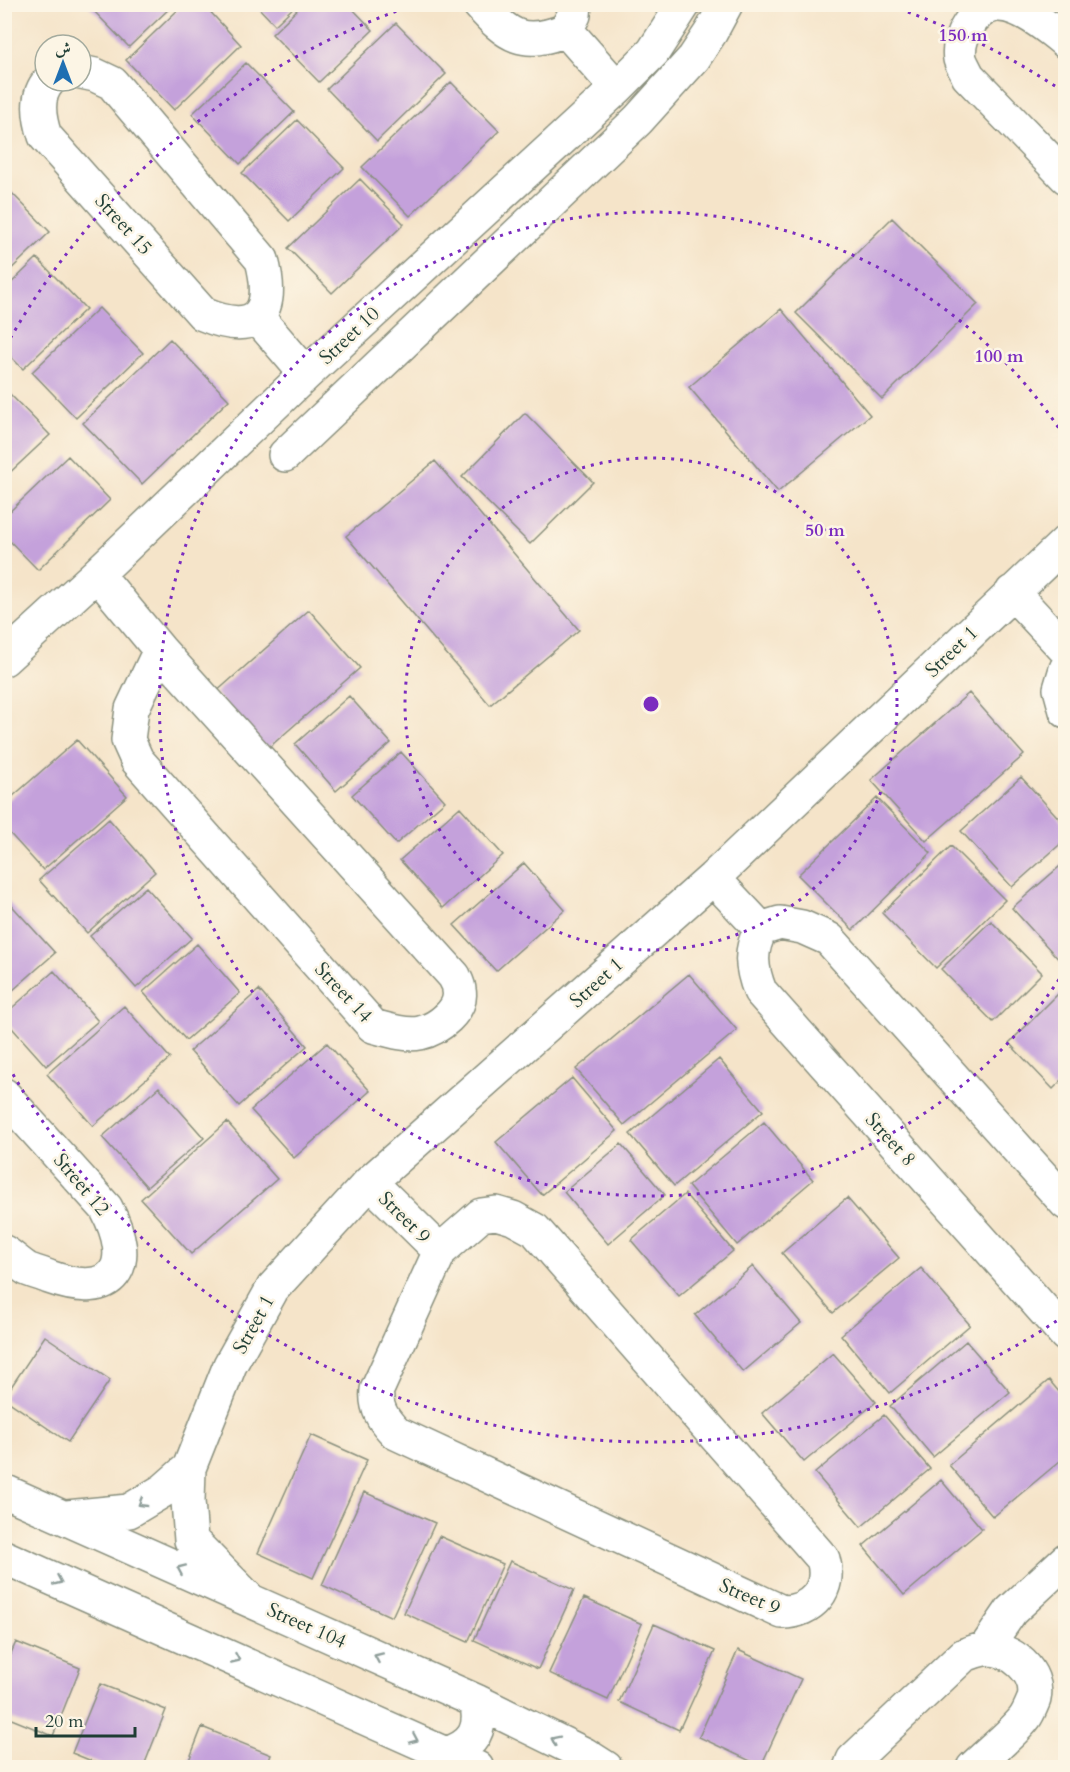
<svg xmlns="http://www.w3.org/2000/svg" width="1070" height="1772" viewBox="0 0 1070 1772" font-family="Cardo,Amiri,serif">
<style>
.building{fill:#c4a1db}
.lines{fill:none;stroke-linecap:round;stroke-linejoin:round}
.minor-casing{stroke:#8a907e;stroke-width:36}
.minor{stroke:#fff;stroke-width:33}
.oneway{stroke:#8f9e9a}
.ring{fill:none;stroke:#7b2cbf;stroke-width:3;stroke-dasharray:3 6}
.labels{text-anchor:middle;stroke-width:5;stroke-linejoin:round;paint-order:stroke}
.street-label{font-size:20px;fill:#1f3d34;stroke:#fcf5e5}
.centre{fill:#7b2cbf;stroke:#fcf5e5;stroke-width:3}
.ring-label{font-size:18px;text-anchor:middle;font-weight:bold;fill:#7b2cbf;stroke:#fcf5e5;stroke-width:5;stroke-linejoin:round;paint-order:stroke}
</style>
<rect width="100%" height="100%" fill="#fcf5e5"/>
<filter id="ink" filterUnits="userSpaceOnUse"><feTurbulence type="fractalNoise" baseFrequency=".0167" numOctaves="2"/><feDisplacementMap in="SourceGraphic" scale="12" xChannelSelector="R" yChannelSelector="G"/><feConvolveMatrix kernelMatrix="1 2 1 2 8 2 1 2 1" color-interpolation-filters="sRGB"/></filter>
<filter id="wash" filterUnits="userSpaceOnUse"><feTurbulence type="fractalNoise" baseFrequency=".008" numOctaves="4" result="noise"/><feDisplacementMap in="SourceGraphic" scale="24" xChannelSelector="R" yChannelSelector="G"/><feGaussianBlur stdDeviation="1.35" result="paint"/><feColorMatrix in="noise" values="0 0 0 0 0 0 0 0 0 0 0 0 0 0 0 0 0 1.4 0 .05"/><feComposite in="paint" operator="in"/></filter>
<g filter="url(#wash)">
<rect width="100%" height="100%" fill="#f5e4c9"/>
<g id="blocks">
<path class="building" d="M184,4H203L241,45L174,110L126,60Z
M255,4H297L275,25Z
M303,4H348L373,30L319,82L272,34Z
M88,5H173L129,47Z
M396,23L446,74L377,141L327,89Z
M246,63L294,112L240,164L192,114Z
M451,82L499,131L410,216L362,167Z
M297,120L344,168L289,221L242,173Z
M360,179L404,224L332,293L288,248Z
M4,185L50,232L4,276Z
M892,218L978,304L882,399L796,313Z
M37,258L86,309L23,369L4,350V290Z
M99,308L143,353L76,418L32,372Z
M781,309L870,415L778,492L689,387Z
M170,339L229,400L142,484L83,423Z
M6,390L50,435L4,478V392Z
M525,413L593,482L530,544L462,477Z
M68,456L110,500L38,570L4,535V517Z
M435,461L579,630L490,705L346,536Z
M309,610L360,668L266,750L215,693Z
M969,693L1024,755L926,841L871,780Z
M349,696L391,743L336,791L295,744Z
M77,740L127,796L43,870L4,827V804Z
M401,752L445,801L396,844L352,795Z
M1021,777L1066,826V839L1012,887L961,831Z
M877,798L931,853L853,930L798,875Z
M460,807L503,855L443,908L400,860Z
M109,819L155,872L87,933L39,880Z
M951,846L1005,900L936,968L882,913Z
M1066,861V959L1062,963L1012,908Z
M524,863L565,910L496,971L454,925Z
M146,887L192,938L136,988L90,936Z
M4,897L55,953L4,998Z
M991,921L1042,973L993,1022L941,969Z
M197,944L240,993L186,1040L143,992Z
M54,971L98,1021L46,1066L4,1019V1015Z
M689,974L737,1030L624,1125L576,1069Z
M1063,989L1066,991V1076L1053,1089L1009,1043Z
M259,990L307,1046L239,1106L190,1051Z
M124,1006L170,1058L93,1126L47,1074Z
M327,1043L370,1091L294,1158L251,1110Z
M719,1059L763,1111L674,1186L630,1134Z
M572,1078L617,1131L542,1195L496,1142Z
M159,1087L204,1138L147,1187L102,1137Z
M227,1122L277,1179L191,1254L141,1199Z
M764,1122L813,1180L737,1245L688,1186Z
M621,1144L665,1195L608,1244L564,1192Z
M685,1194L733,1251L679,1296L631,1240Z
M847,1198L899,1258L833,1313L782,1253Z
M753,1266L801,1323L743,1372L695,1315Z
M921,1268L970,1325L890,1393L841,1335Z
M45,1336L110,1380L68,1442L5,1399V1396Z
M966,1341L1010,1392L933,1457L890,1406Z
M833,1353L876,1402L804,1462L762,1413Z
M1049,1380L1066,1400V1456L993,1517L949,1465Z
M884,1415L930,1469L861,1527L815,1473Z
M311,1435L367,1460L313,1578L258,1553Z
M941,1480L982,1529L904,1595L863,1546Z
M364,1492L435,1523L392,1617L322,1585Z
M439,1536L503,1564L468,1642L404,1613Z
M510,1561L574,1590L538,1669L474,1640Z
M584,1598L642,1624L608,1700L549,1673Z
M654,1624L715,1651L679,1730L619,1702Z
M16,1642L80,1668L53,1736L4,1716V1669Z
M738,1650L801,1679L761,1766L699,1737Z
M100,1684L166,1710L143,1768H109L72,1753Z
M202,1727L271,1755L266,1768H186Z"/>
</g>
</g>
<g filter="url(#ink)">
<use href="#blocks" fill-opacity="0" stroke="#8a907e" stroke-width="1.5"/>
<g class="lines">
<g class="minor-casing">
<path id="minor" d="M479,4C508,37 523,47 566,30L574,15L575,4
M566,30L617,88
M1066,42C1049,28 1019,3 996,5C974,8 956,38 960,59C962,65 966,71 968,76L1066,177
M49,81C35,96 39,118 45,136L203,314C257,337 276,313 262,260L112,83L95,75L81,72
M258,318L306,374
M285,455L638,120L694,58L711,32L726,4
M97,574L160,650L454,976C456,980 459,985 459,990C463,1010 438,1029 420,1033C405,1036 388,1030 373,1026L137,760L128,740L132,709L160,650
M1012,592L1066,650
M4,659L97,574L306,374L617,88L653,52L684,4
M1066,669L1060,689L1066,711
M713,878L761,929
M4,1095L106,1208C137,1266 115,1301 49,1277C42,1274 34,1272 27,1269C19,1264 12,1257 4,1252
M370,1182L440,1251
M1066,1203L829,939L802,927L780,923L761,929C749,951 751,968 760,991L1066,1335
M496,1213L513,1218L535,1230L823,1559C832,1589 812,1612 782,1612L396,1433C383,1420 375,1408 377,1390L440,1251L481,1215Z
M4,1491L476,1701L584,1754L606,1768
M67,1517L129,1511L164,1490L189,1468
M4,1557L477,1768
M250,1600L191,1540L188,1501L189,1468L230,1365L273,1288L370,1182L713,878L1066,542
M985,1649L1011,1611L1066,1560
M446,1754C474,1745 483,1729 476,1701
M850,1768L853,1760L964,1655C971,1653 979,1649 986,1649C1011,1648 1040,1672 1034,1699C1032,1704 1029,1711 1026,1716C1018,1729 986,1755 973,1768"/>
</g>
<use href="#minor" class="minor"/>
</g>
<defs><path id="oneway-chevron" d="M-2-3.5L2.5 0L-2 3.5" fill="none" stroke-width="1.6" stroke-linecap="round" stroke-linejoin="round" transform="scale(1.5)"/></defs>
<g class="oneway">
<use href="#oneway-chevron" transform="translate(142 1503) rotate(149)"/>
<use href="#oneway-chevron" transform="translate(181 1569) rotate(-156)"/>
<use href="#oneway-chevron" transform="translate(58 1581) rotate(24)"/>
<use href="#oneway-chevron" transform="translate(378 1657) rotate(-156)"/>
<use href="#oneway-chevron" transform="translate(236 1659) rotate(24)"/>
<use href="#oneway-chevron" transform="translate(414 1739) rotate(24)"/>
<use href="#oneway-chevron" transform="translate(555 1740) rotate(-154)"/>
</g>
</g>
<g class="ring">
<circle cx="651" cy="704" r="246"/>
<path d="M1064 972A492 492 0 1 1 1064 436"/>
<path d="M1064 1316A738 738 0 0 1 6 1062M6 346A738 738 0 0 1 411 6M891 6A738 738 0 0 1 1064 92"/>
</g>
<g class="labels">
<g class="street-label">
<text transform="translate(124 224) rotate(48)" y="7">Street 15</text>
<text transform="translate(349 335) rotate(-43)" y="7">Street 10</text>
<text transform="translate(951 651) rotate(-44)" y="7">Street 1</text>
<text transform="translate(596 982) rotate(-42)" y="7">Street 1</text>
<text transform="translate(344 992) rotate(47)" y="7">Street 14</text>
<text transform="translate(891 1139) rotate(48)" y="7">Street 8</text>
<text transform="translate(82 1184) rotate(50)" y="7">Street 12</text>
<text transform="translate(405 1217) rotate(45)" y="7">Street 9</text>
<text transform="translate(253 1324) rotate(-61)" y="7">Street 1</text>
<text transform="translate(750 1596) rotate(23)" y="7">Street 9</text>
<text transform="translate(307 1625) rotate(24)" y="7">Street 104</text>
</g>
</g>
<circle cx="651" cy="704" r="9" class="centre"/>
<g class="ring-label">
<text x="963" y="41">150 m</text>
<text x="999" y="362">100 m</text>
<text x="825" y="536">50 m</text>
</g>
<rect width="1070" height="1772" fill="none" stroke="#fcf5e5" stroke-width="24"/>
<g transform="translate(63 63)"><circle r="28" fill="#fcf5e5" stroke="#a4ab9e" stroke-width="1.5"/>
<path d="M0-4.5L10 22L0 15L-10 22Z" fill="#1f6fb2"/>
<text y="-9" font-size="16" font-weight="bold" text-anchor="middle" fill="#1f3d34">ش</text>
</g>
<path d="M36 1727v9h99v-9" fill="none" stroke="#1f3d34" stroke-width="3"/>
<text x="45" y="1727" font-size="18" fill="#1f3d34" stroke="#fcf5e5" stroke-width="4.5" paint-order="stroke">20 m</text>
</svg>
